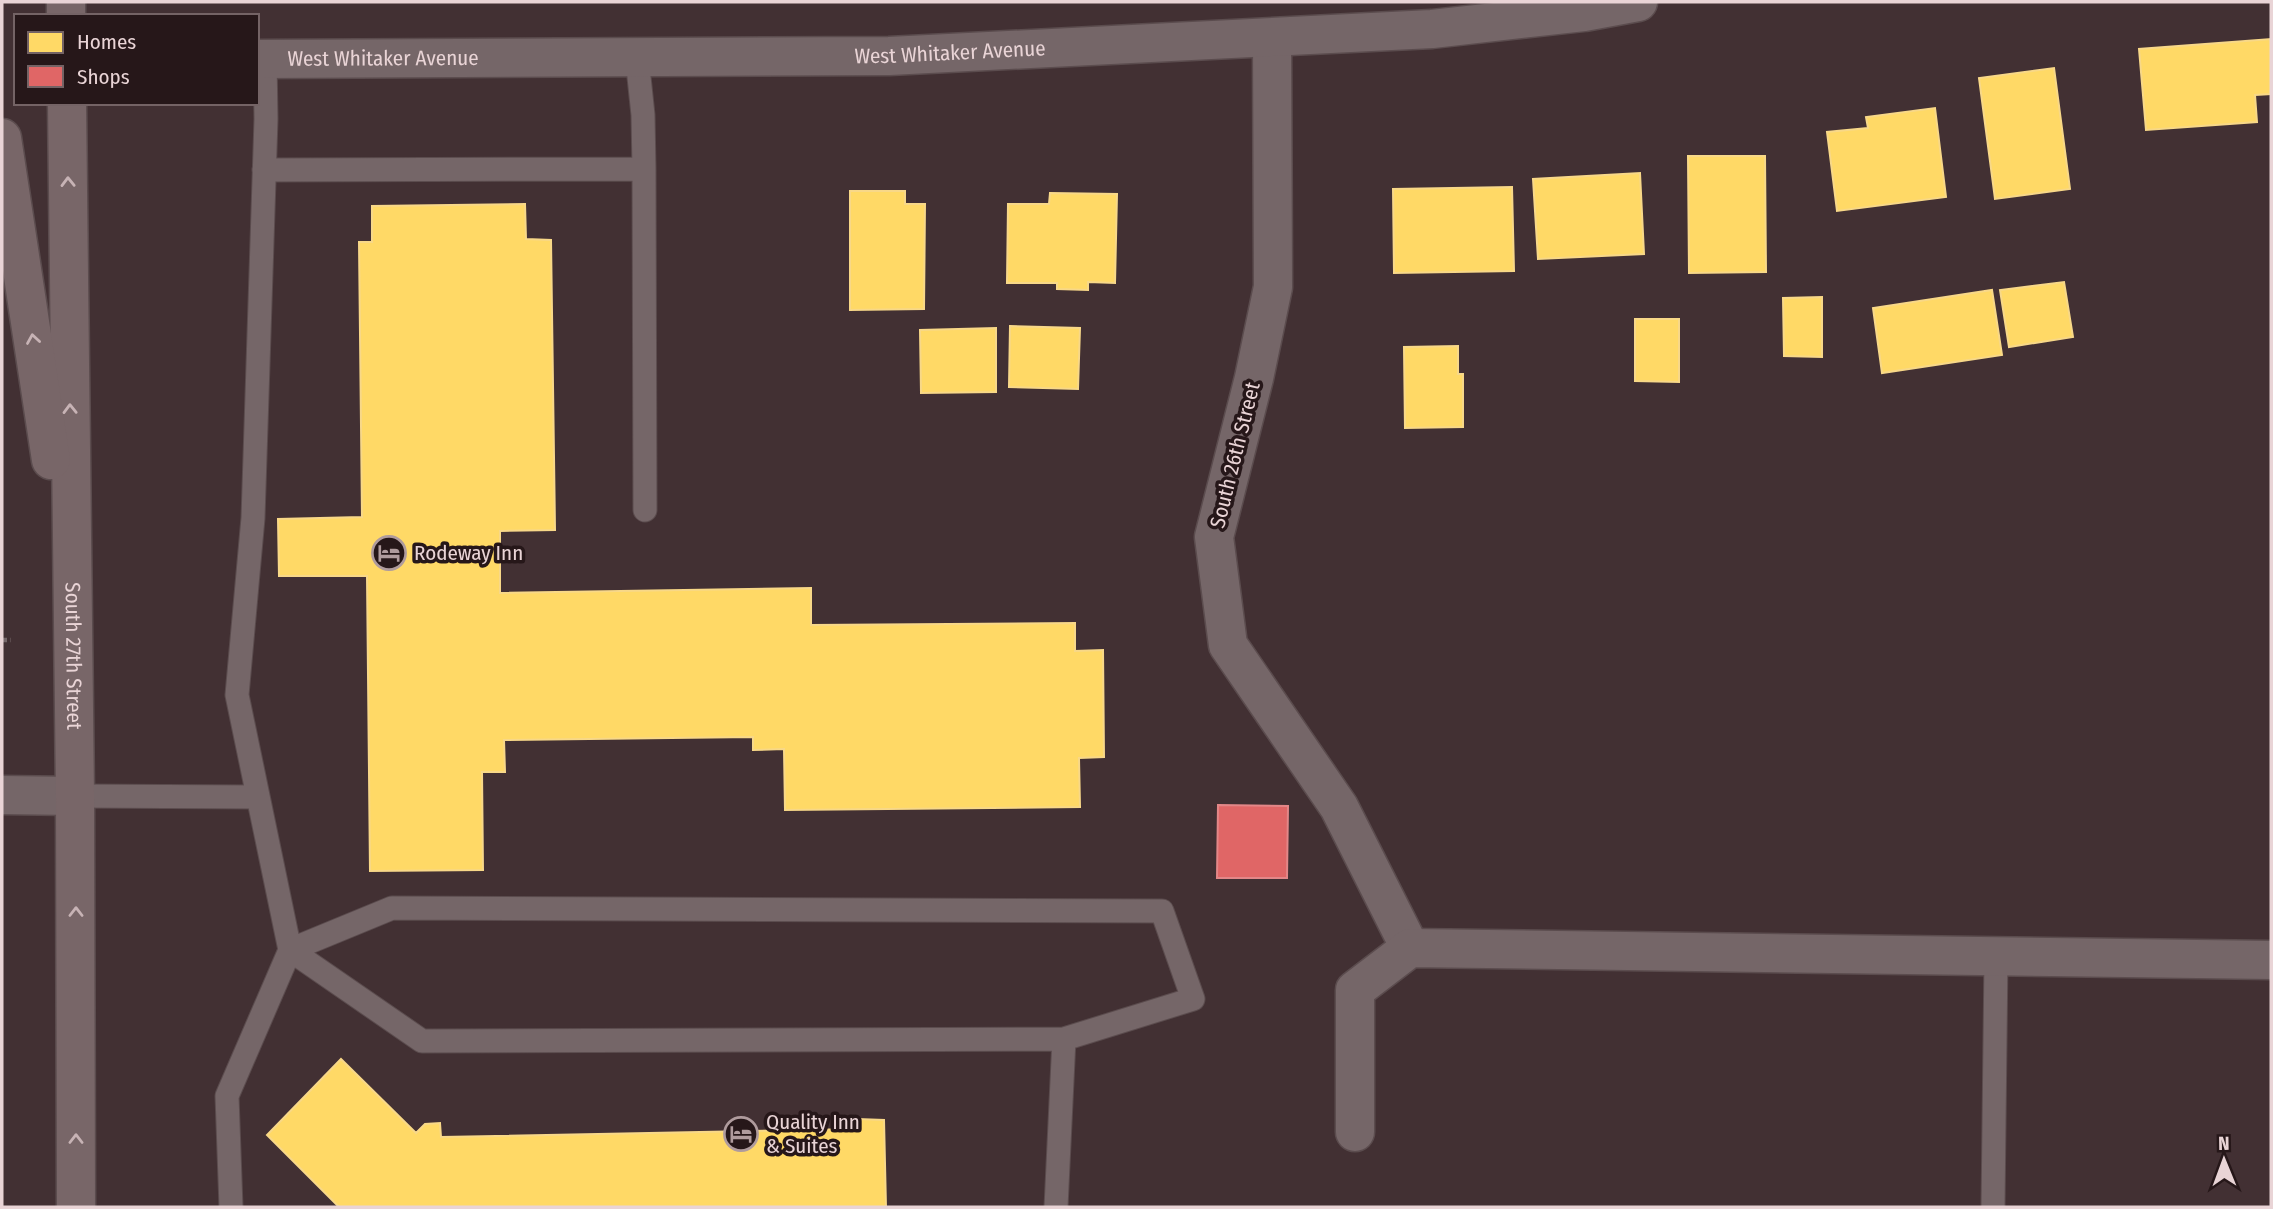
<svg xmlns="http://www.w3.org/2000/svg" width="2273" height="1209" viewBox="0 0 2273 1209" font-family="'Fira Sans Condensed',sans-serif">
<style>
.homes{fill:#ffd966;stroke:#f8d888;stroke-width:2}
.shops{fill:#e06666;stroke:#e38788;stroke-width:2}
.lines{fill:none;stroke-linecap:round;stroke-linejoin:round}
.lane-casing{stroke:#5b4c4e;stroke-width:25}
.street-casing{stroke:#5b4c4e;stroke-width:41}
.primary-casing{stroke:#5b4c4e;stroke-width:41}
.path{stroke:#756769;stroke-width:4.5;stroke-dasharray:5 3.5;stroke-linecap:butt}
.lane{stroke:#756668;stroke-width:23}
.street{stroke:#756668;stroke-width:38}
.primary{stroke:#786668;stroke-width:38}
.oneway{stroke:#c7b3b5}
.labels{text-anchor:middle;stroke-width:7;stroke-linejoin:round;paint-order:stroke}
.street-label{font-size:21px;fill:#e9d4d6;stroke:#261719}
.poi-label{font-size:21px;fill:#e9d4d6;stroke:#261719;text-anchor:start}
</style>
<rect width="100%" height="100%" fill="#423033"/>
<path class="homes" d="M2271,39V94L2255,95L2257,122L2146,130L2139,49Z
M2054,68L2070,189L1995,199L1979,78Z
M1935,108L1946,197L1837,211L1827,132L1868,128L1866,117Z
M1688,156H1765L1766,272L1689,273Z
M1640,173L1644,254L1538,259L1533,179Z
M1512,187L1514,271L1394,273L1393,189Z
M850,191H905V204H925L924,309L850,310Z
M1050,193L1117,194L1115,283L1088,282V290L1057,289V283H1007L1008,204H1049Z
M525,204L526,239L551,240L555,530L500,531V593L811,588V625L1075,623V651L1103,650L1104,757L1079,758L1080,807L785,810L784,749L753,750V737L504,740L505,772H482L483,870L370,871L367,576H279L278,519L362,517L359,242H372V206Z
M2064,282L2073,337L2009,347L2000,290Z
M1992,290L2002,355L1882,373L1873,308Z
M1822,297V357L1784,356L1783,298Z
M1635,319H1679V382L1635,381Z
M1010,326L1080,328L1078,389L1009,387Z
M996,328V392L921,393L920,330Z
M1458,346V374H1463V427L1405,428L1404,347Z
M341,1059L416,1133L425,1124L440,1123L441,1137L857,1129L858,1119L884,1120L886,1207H339L267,1135Z"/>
<path class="shops" d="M1218,805L1288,806L1287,878H1217Z"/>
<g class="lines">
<g class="lane-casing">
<path id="lane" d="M637,58L643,115L644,169L645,510
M264,170L644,169
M75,796L258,797
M392,908L1162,911L1193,999L1064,1039L422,1041L290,950Z
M231,1207L227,1096L290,950L237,695L253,518L266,119L265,59
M1056,1207L1064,1039
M1993,1207L1996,957"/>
</g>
<g class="street-casing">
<g id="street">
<path d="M1272,38L1273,287L1254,378L1214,537L1228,645L1339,807L1410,948"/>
<path id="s1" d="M257,59L889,56L1432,29L1584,12L1638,2"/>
<path d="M2,795L75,796"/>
<path d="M1355,1132V990L1410,948L2271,960"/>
</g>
</g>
<g class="primary-casing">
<g id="primary">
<path d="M66,16V2"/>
<path id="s2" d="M67,103L75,796L76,1207"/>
<path d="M2,138L51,460"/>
</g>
</g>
<path class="path" d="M2,640H11"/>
<use href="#lane" class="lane"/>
<use href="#street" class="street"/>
<use href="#primary" class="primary"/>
</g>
<defs><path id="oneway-chevron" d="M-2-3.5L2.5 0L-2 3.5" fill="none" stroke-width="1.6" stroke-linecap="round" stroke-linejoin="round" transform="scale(1.75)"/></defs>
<g class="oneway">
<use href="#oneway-chevron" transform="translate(68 182) rotate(-91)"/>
<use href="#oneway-chevron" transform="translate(33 339) rotate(-99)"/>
<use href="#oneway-chevron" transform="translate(70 409) rotate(-91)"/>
<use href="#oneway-chevron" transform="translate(76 912) rotate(-90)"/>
<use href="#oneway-chevron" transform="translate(76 1139) rotate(-90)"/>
</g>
<defs>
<g id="hotel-ring" transform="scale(1.75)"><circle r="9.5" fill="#261719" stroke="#af9b9d" stroke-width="1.5"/><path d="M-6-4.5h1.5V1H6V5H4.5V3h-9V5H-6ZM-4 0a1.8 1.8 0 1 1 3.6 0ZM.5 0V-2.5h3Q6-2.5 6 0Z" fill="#af9b9d"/></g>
</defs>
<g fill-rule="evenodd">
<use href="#hotel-ring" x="389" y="553"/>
<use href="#hotel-ring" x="741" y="1134"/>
</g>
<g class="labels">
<g class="street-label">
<text dy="7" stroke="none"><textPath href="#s1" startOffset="693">West Whitaker Avenue</textPath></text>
<text dy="7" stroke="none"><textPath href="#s1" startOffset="126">West Whitaker Avenue</textPath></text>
<text transform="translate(1235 455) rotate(-76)" y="7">South 26th Street</text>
<text dy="7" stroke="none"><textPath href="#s2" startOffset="553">South 27th Street</textPath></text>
</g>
<g class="poi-label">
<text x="414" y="560">Rodeway Inn</text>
<text x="766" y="1129">Quality Inn<tspan x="766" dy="24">&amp; Suites</tspan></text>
</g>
</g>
<rect width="2273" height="1209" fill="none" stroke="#e9d4d6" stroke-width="7"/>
<rect x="14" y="14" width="245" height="91" fill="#261719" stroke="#746365" stroke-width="2"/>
<rect x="28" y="32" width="35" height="21" fill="#ffd966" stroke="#746365" stroke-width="2"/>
<text x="77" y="49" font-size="21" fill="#e9d4d6">Homes</text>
<rect x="28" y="66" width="35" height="21" fill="#e06666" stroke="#746365" stroke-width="2"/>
<text x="77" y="84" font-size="21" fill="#e9d4d6">Shops</text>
<g transform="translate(2224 1160) rotate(359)" stroke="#261719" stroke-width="5" paint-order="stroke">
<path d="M0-5L12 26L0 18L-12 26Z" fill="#e9d4d6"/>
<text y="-10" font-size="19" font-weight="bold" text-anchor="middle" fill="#e9d4d6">N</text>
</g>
</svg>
